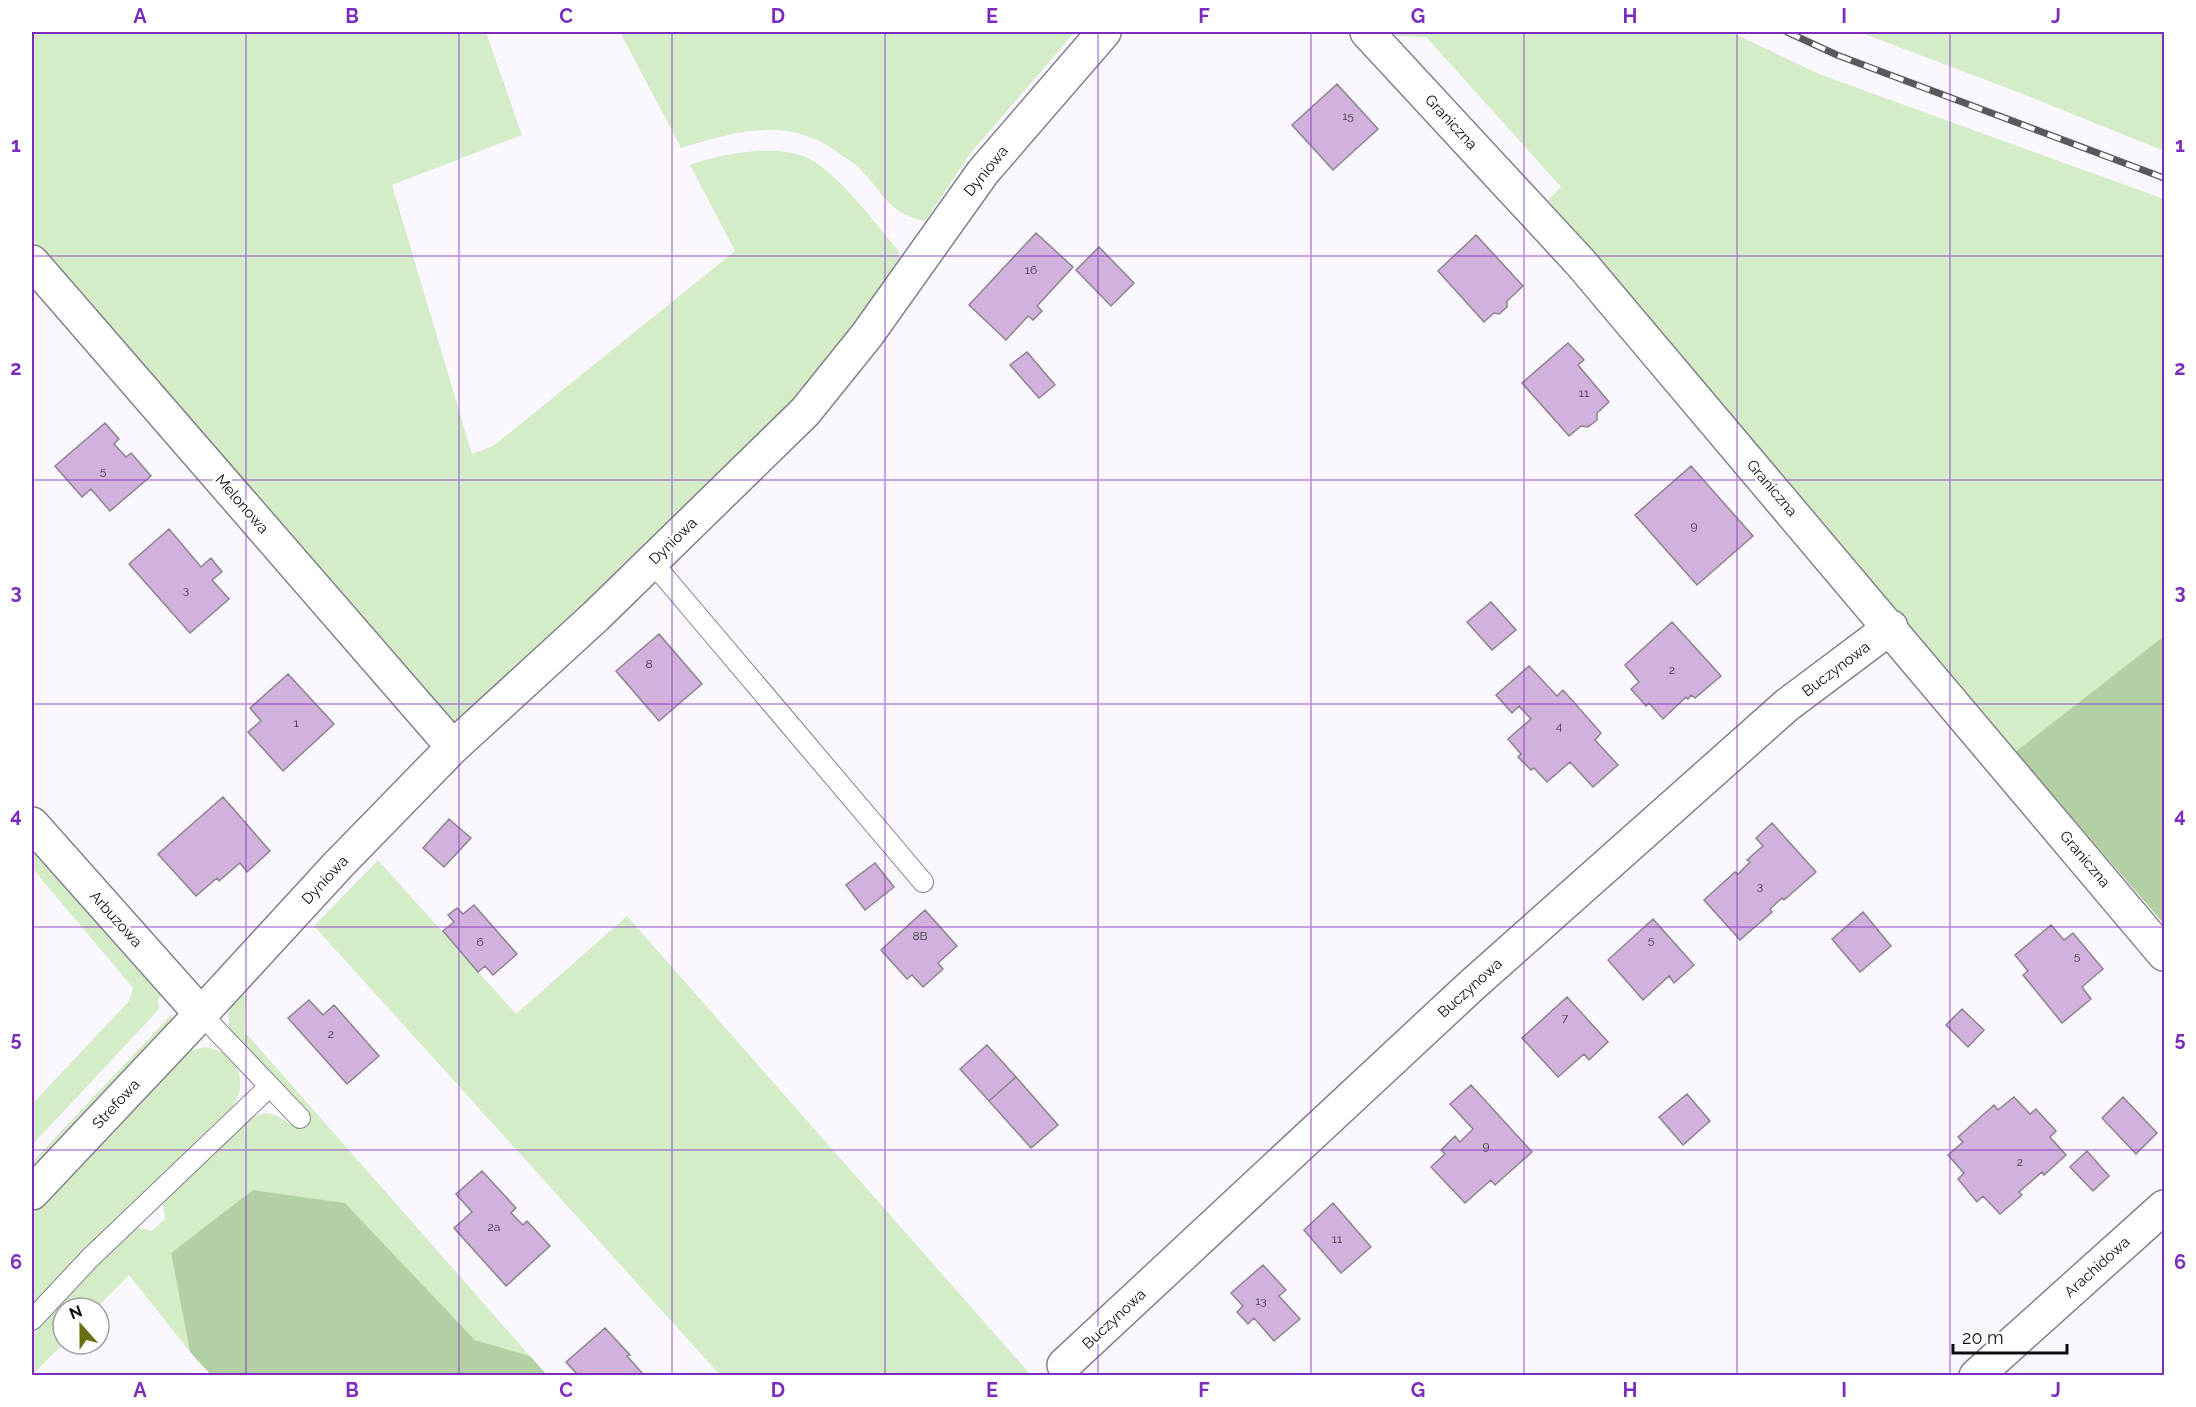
<svg xmlns="http://www.w3.org/2000/svg" width="2196" height="1407" viewBox="0 0 2196 1407" font-family="Raleway,sans-serif">
<style>
.green{fill:#d5ecc9}
.forest{fill:#b3d0a4}
.building{fill:#d2b2dc;stroke:#8b838d;stroke-width:1.5}
.lines{fill:none;stroke-linecap:round;stroke-linejoin:round}
.service-casing{stroke:#85808a;stroke-width:22}
.minor-casing{stroke:#85808a;stroke-width:36}
.service{stroke:#fff;stroke-width:20}
.minor{stroke:#fff;stroke-width:33}
.rail-casing{stroke:#5a585d;stroke-width:7}
.rail{stroke:#fff;stroke-width:4.5;stroke-dasharray:14;stroke-linecap:butt}
.grid{fill:none;stroke:#7b2cbf;stroke-width:1.5;stroke-opacity:0.55}
.labels{text-anchor:middle;stroke-width:5;stroke-linejoin:round;paint-order:stroke}
.number-label{font-size:12px;fill:#403644}
.street-label{font-size:15px;fill:#0f0d11;stroke:#fff}
.neatline{fill:none;stroke:#7b2cbf;stroke-width:2}
.grid-label{font-size:20px;text-anchor:middle;font-weight:bold;fill:#7b2cbf}
</style>
<rect width="100%" height="100%" fill="#fbf7fe"/>
<path class="green" d="M32,32H486L522,135L392,185L472,454L493,446L735,251L690,165C719,154 779,143 808,158C840,175 874,222 898,250L900,262L850,333L800,394L586,604L454,725L32,238Z
M620,32H1075L970,154L925,221C889,214 885,195 862,171C856,164 847,159 840,154C788,115 738,131 681,148Z
M1393,32H1731L1819,74L2164,199V636L2015,752L1548,200L1561,187L1426,37L1397,36Z
M1859,32H2164V151L2015,91Z
M32,841L168,992L158,999L159,1008L152,1017L32,1145V1104L129,1001L133,988L32,868Z
M378,860L516,1014L627,916L1031,1375H720L314,926Z
M238,993L246,996L245,1032L530,1356L475,1340L345,1203L171,1253L190,1352L129,1275L97,1308H63V1344L32,1375V1336L129,1232L138,1228L152,1231L165,1219L163,1205L166,1198C184,1181 241,1119 261,1114C273,1111 282,1119 291,1125L300,1118L230,1031L228,1013Z
M172,1014L171,1022L32,1170V1162Z
M205,1047C237,1052 251,1082 231,1109L87,1247L32,1307V1216L182,1056L189,1051Z"/>
<path class="forest" d="M2164,636V924L2015,752Z
M253,1190L345,1203L475,1340L530,1356L547,1375H211L190,1352L171,1253Z"/>
<path class="building" d="M1337,84L1378,129L1333,170L1292,125Z
M1036,233L1073,267L1037,306L1042,311L1033,320L1028,316L1006,340L969,305Z
M1476,235L1523,286L1507,301V307L1499,314L1494,313L1484,322L1438,271Z
M1099,247L1134,283L1111,306L1076,270Z
M1568,343L1584,360L1578,365L1609,402L1597,413V420L1588,427L1581,426L1569,436L1522,383Z
M1027,352L1055,385L1039,398L1010,365Z
M105,423L119,439L114,444L126,457L131,453L151,476L110,511L91,489L82,497L55,466Z
M1691,466L1753,536L1697,585L1635,515Z
M169,529L201,567L211,558L222,572L212,580L229,599L190,633L129,564Z
M1491,602L1516,630L1492,650L1467,622Z
M1672,622L1721,676L1695,698L1691,695L1688,699L1686,697L1663,719L1649,703L1646,706L1631,689L1639,682L1625,665Z
M659,634L702,684L659,721L616,671Z
M1529,666L1557,696L1563,690L1601,733L1595,740L1618,765L1593,787L1570,762L1547,782L1534,768L1531,770L1518,757L1521,754L1508,739L1531,719L1519,706L1512,713L1496,695Z
M288,674L334,724L283,771L248,732L261,721L250,708Z
M223,797L270,851L247,872L240,863L219,881L217,878L196,896L158,854Z
M449,819L471,838L444,867L423,848Z
M1772,823L1816,872L1784,900L1782,898L1770,909L1772,912L1740,940L1704,900L1735,872L1738,874L1750,862L1747,860L1763,846L1756,838Z
M875,863L894,887L865,910L846,885Z
M474,905L517,954L493,975L485,966L478,972L443,931L454,922L448,915L457,908L463,914Z
M925,910L957,946L938,963L943,969L923,987L912,975L907,979L881,950Z
M1863,912L1891,946L1860,972L1832,939Z
M1653,919L1694,965L1674,983L1669,976L1643,1000L1608,960Z
M2051,925L2064,940L2073,933L2103,969L2082,987L2091,999L2062,1023L2023,975L2028,971L2015,955Z
M1567,997L1608,1042L1589,1060L1584,1054L1558,1077L1522,1038Z
M309,1000L323,1015L334,1005L379,1056L347,1084L288,1018Z
M1962,1009L1984,1030L1968,1047L1946,1025Z
M987,1045L1016,1077L989,1101L960,1069Z
M1016,1077L1058,1125L1031,1148L989,1101Z
M1471,1085L1532,1152L1495,1185L1491,1180L1465,1203L1431,1167L1445,1154L1441,1150L1455,1136L1460,1142L1473,1129L1450,1104Z
M1687,1094L1710,1121L1683,1145L1659,1117Z
M2014,1097L2030,1114L2036,1109L2056,1131L2050,1137L2066,1155L2044,1175L2042,1172L2019,1192L2022,1195L2000,1214L1983,1196L1977,1202L1958,1179L1964,1173L1948,1155L1963,1142L1958,1137L1994,1105L1998,1110Z
M2123,1097L2157,1133L2136,1154L2102,1118Z
M2087,1151L2109,1176L2093,1191L2070,1167Z
M482,1171L516,1208L511,1213L523,1225L527,1221L550,1246L506,1286L454,1228L472,1212L456,1194Z
M1333,1203L1371,1247L1341,1273L1304,1230Z
M1263,1265L1286,1290L1279,1296L1300,1319L1274,1341L1254,1318L1248,1324L1237,1312L1243,1306L1231,1293Z
M605,1328L630,1355L627,1356L643,1374L641,1376H579L566,1362Z"/>
<g class="lines">
<g class="service-casing">
<path id="service" d="M652,562L923,882
M201,1014L300,1118
M32,1320L90,1258L269,1087"/>
</g>
<g class="minor-casing">
<path id="minor" d="M1367,32L1580,262L2164,954
M32,262L453,747
M32,824L201,1014
M32,1193L201,1014L338,865L453,747L596,616L805,412L867,335L983,172L1104,32
M1064,1365L1471,986L1787,705L1891,627
M1976,1376L2164,1207"/>
</g>
<use href="#service" class="service"/>
<use href="#minor" class="minor"/>
<g class="rail-casing">
<path id="rail" d="M1787,32L1837,55L2164,178"/>
</g>
<use href="#rail" class="rail"/>
</g>
<path class="grid" d="M246,32V1376M459,32V1376M672,32V1376M885,32V1376M1098,32V1376M1311,32V1376M1524,32V1376M1737,32V1376M1950,32V1376M32,256H2164M32,480H2164M32,704H2164M32,927H2164M32,1150H2164"/>
<g class="labels">
<g class="number-label">
<text x="1348" y="120">15</text>
<text x="1031" y="274">16</text>
<text x="1584" y="397">11</text>
<text x="103" y="475">5</text>
<text x="1694" y="530">9</text>
<text x="186" y="594">3</text>
<text x="649" y="668">8</text>
<text x="1672" y="674">2</text>
<text x="296" y="727">1</text>
<text x="1559" y="730">4</text>
<text x="1760" y="890">3</text>
<text x="920" y="940">8B</text>
<text x="1651" y="944">5</text>
<text x="480" y="946">6</text>
<text x="2077" y="960">5</text>
<text x="1565" y="1022">7</text>
<text x="331" y="1038">2</text>
<text x="1486" y="1150">9</text>
<text x="2020" y="1166">2</text>
<text x="494" y="1231">2a</text>
<text x="1337" y="1243">11</text>
<text x="1261" y="1305">13</text>
</g>
<g class="street-label">
<text transform="translate(1451 122) rotate(47)" y="5">Graniczna</text>
<text transform="translate(986 171) rotate(-51)" y="5">Dyniowa</text>
<text transform="translate(1772 488) rotate(50)" y="5">Graniczna</text>
<text transform="translate(242 504) rotate(49)" y="5">Melonowa</text>
<text transform="translate(673 541) rotate(-44)" y="5">Dyniowa</text>
<text transform="translate(1836 669) rotate(-37)" y="5">Buczynowa</text>
<text transform="translate(2085 859) rotate(50)" y="5">Graniczna</text>
<text transform="translate(325 880) rotate(-47)" y="5">Dyniowa</text>
<text transform="translate(116 919) rotate(48)" y="5">Arbuzowa</text>
<text transform="translate(1470 988) rotate(-42)" y="5">Buczynowa</text>
<text transform="translate(116 1104) rotate(-47)" y="5">Strefowa</text>
<text transform="translate(2097 1267) rotate(-42)" y="5">Arachidowa</text>
<text transform="translate(1114 1319) rotate(-43)" y="5">Buczynowa</text>
</g>
</g>
<rect width="2196" height="1407" fill="none" stroke="#ffffff" stroke-width="66"/>
<g transform="translate(81 1326) rotate(339)"><circle r="28" fill="#ffffff" stroke="#9f9ea0" stroke-width="1.5"/>
<path d="M0-4.5L10 22L0 15L-10 22Z" fill="#6b6f13"/>
<text y="-9" font-size="16" font-weight="bold" text-anchor="middle" fill="#0f0d11">N</text>
</g>
<path d="M1953 1344v9h114v-9" fill="none" stroke="#0f0d11" stroke-width="3"/>
<text x="1962" y="1344" font-size="18" fill="#0f0d11" stroke="#ffffff" stroke-width="4.5" paint-order="stroke">20 m</text>
<rect x="33" y="33" width="2130" height="1341" class="neatline"/>
<g class="grid-label">
<text x="140" y="23">A</text>
<text x="352" y="23">B</text>
<text x="566" y="23">C</text>
<text x="778" y="23">D</text>
<text x="992" y="23">E</text>
<text x="1204" y="23">F</text>
<text x="1418" y="23">G</text>
<text x="1630" y="23">H</text>
<text x="1844" y="23">I</text>
<text x="2056" y="23">J</text>
<text x="16" y="152">1</text>
<text x="2180" y="152">1</text>
<text x="16" y="375">2</text>
<text x="2180" y="375">2</text>
<text x="16" y="599">3</text>
<text x="2180" y="599">3</text>
<text x="16" y="822">4</text>
<text x="2180" y="822">4</text>
<text x="16" y="1046">5</text>
<text x="2180" y="1046">5</text>
<text x="16" y="1269">6</text>
<text x="2180" y="1269">6</text>
<text x="140" y="1397">A</text>
<text x="352" y="1397">B</text>
<text x="566" y="1397">C</text>
<text x="778" y="1397">D</text>
<text x="992" y="1397">E</text>
<text x="1204" y="1397">F</text>
<text x="1418" y="1397">G</text>
<text x="1630" y="1397">H</text>
<text x="1844" y="1397">I</text>
<text x="2056" y="1397">J</text>
</g>
</svg>
